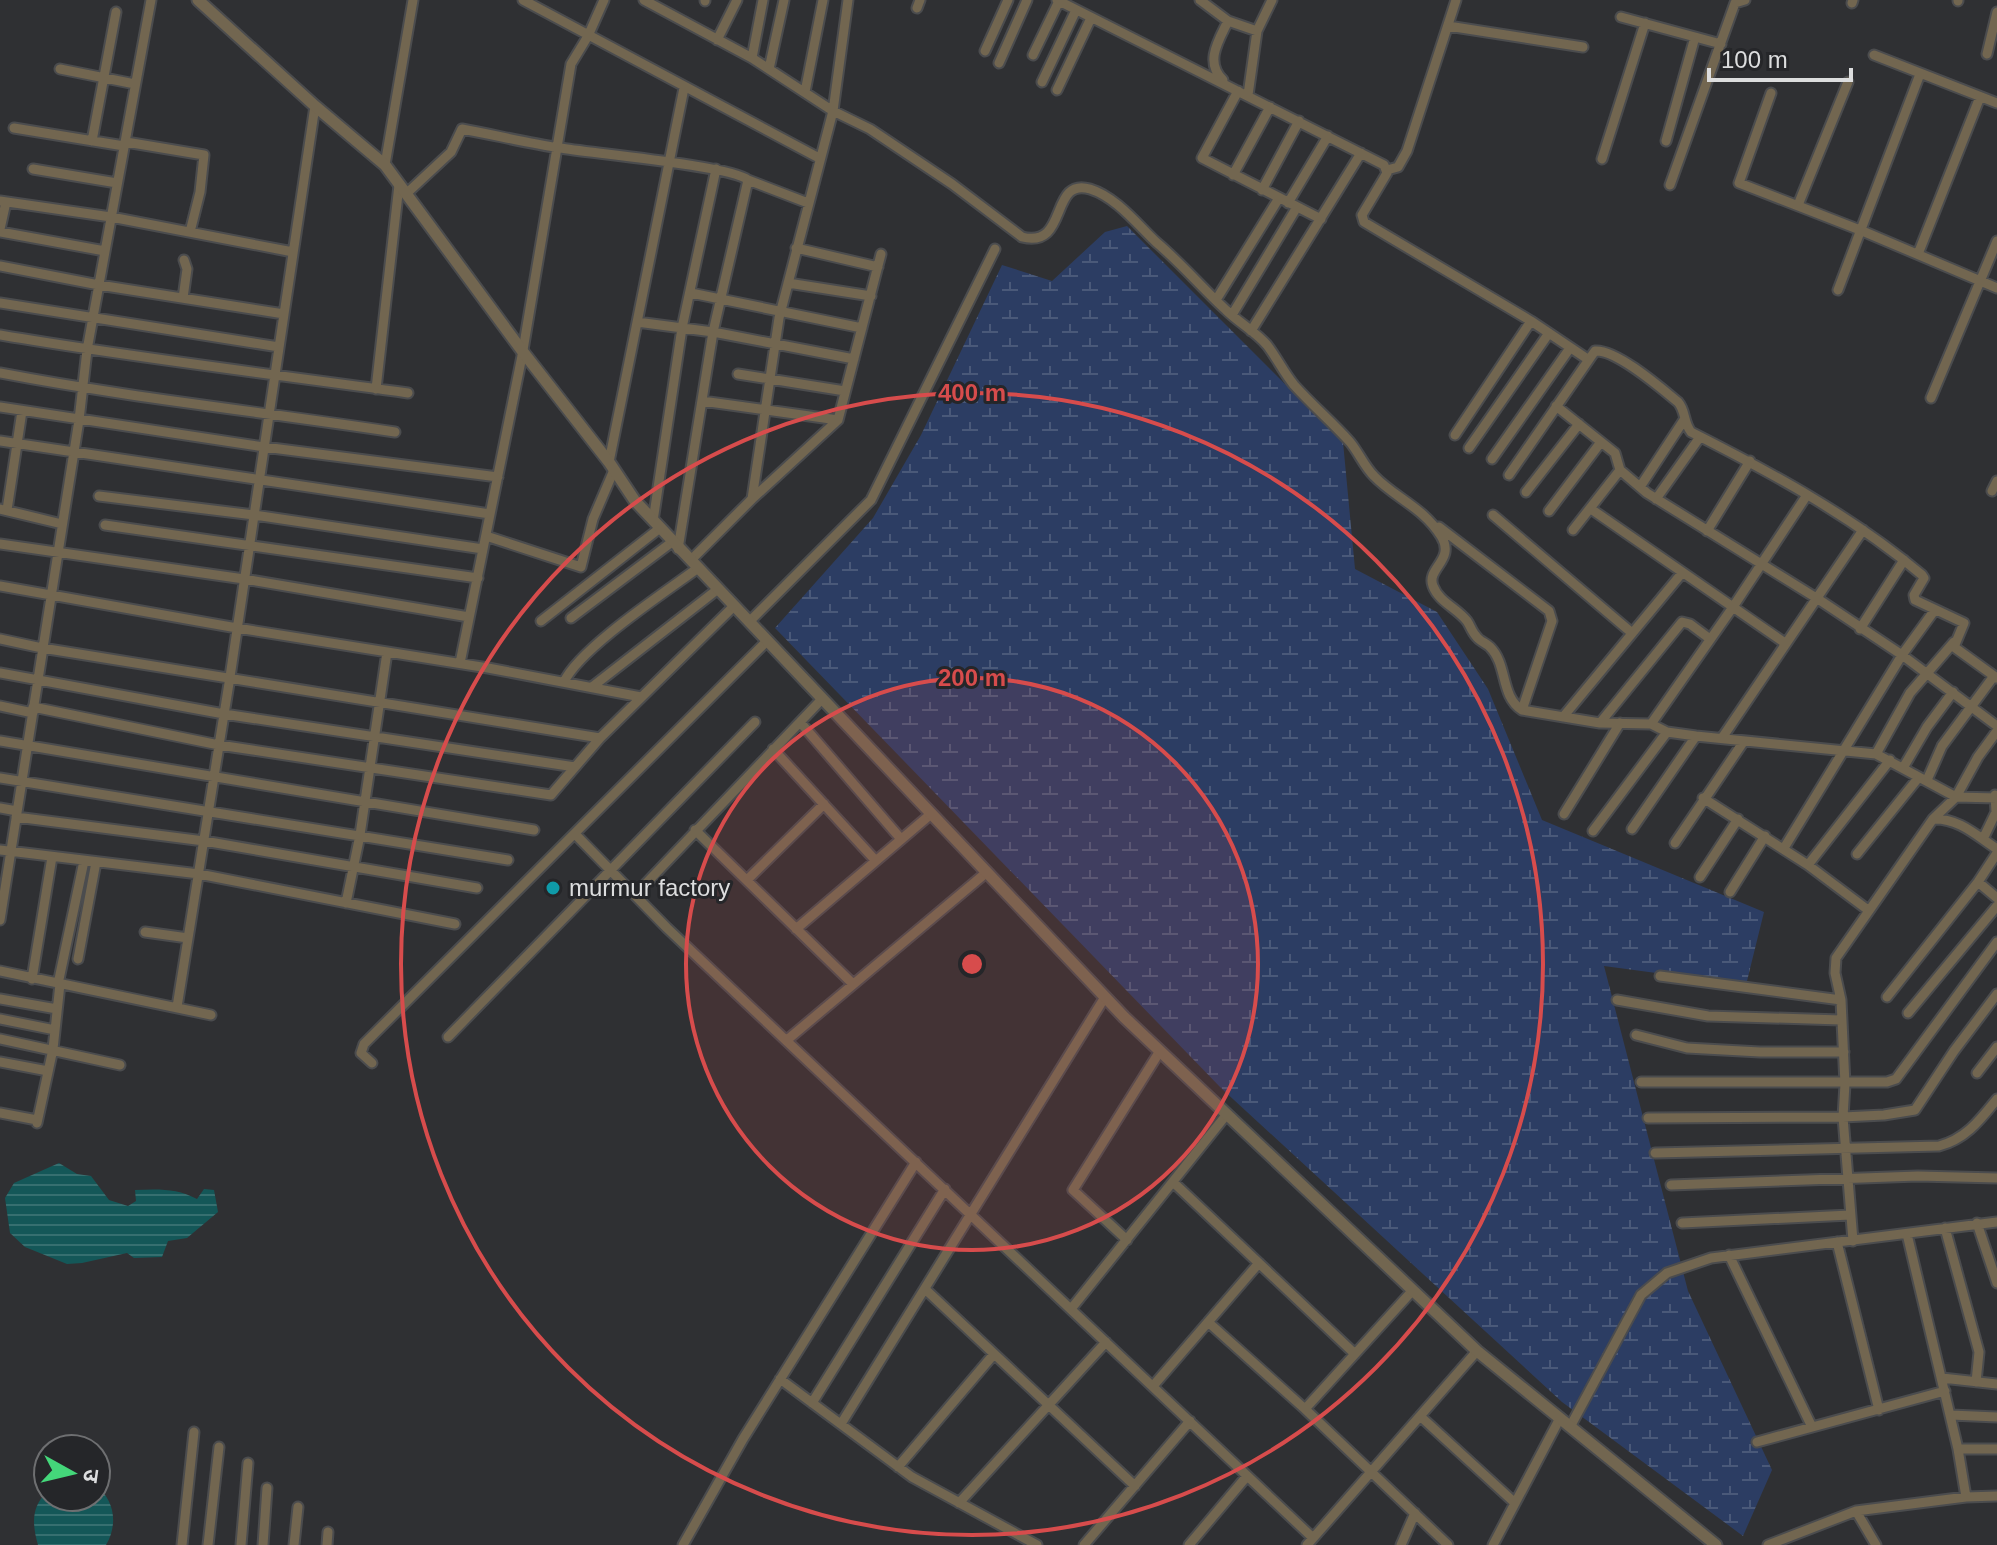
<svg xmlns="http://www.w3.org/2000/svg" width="1997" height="1545" viewBox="0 0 1997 1545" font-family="Helvetica,'Noto Sans Devanagari',sans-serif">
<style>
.wetland{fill:url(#wetland-marsh)}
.water{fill:url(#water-rules)}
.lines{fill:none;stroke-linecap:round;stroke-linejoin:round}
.minor-casing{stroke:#4b4c4e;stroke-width:13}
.tertiary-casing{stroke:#4b4c4e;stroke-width:15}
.minor{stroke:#726650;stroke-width:9}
.tertiary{stroke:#726650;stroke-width:11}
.ring{fill:none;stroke:#d74c4c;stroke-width:4}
.culture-dot{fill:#0f9aa8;stroke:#252629;stroke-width:3}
.labels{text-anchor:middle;stroke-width:6;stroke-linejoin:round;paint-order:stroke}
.poi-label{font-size:24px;fill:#dcddde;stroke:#252629;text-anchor:start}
.centre{fill:#d74c4c;stroke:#252629;stroke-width:4}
.ring-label{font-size:24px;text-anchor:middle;font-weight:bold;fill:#d74c4c;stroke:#252629;stroke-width:6;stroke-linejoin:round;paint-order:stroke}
</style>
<defs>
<pattern id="wetland-marsh" width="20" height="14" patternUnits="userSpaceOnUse" patternTransform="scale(2)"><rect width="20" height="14" fill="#2c3d63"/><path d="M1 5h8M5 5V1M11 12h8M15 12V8" fill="none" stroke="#4a5979"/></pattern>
<pattern id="water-rules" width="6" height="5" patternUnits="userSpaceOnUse" patternTransform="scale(2)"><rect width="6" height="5" fill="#145758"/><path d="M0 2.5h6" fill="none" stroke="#366f70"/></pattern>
</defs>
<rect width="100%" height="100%" fill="#2f3033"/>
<path class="wetland" d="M1127,226L1343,442L1355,569L1437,612L1488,689L1542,820L1764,912L1746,985L1604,966L1688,1291L1772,1470L1743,1536L1562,1402L1221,1088L775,628L873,518L921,435L1002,265L1052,281L1105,232Z"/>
<path class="water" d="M59,1163L77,1174L91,1176L109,1200L128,1206L136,1201L135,1190C157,1189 177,1188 197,1199L204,1189L214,1190L218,1212L187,1238L168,1241L162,1257L134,1258L127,1253L82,1263L67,1264L25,1247L10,1233L5,1198L14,1183Z
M96,1486C115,1500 118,1525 106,1545H38C32,1524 31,1506 48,1491V1497H96Z"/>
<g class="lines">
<g class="minor-casing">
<path id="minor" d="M523,0L819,158
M644,0L752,58L833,111L870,129L952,184L1022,237C1069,249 1049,177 1090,189C1116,197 1137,224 1156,242C1181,263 1202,288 1226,310C1238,322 1256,332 1267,345C1277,358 1284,373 1294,385C1312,405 1332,422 1350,442C1359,453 1364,466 1374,476C1395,498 1423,507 1441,536C1456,560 1426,568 1433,586C1439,602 1457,608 1467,621C1470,625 1472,632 1476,636C1479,641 1486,643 1490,647C1508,665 1500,696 1522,710L1600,723L1651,724L1667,732L1696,736L1876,754L1956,797L1997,798
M1057,0L1384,165L1387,173L1362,215L1364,222L1531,321L1586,358H1590L1595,351C1616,349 1661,388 1678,402C1686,411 1683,422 1691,432C1772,473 1852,516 1922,575L1924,578L1914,595L1915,600L1964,623L1954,647L1997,678
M1200,0L1228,21C1219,40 1204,62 1223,80
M705,1V0
M1958,1V0
M1852,3L1853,0
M917,8L920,0
M1621,17L1721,44
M1228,21L1257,31
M1448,26L1583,47
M717,40L737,0
M985,51L1008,0
M1987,54L1997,12
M1033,55L1059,1
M1874,55L1997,103
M752,58L763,0
M999,63L1027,0
M60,69L135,84
M769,69L784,0
M1042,82L1076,10
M1057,90L1091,18
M1238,91L1202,158L1321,219
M805,92L823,0
M1771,93L1739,183L1860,230L1997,288
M1248,95L1257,31L1272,0
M14,128L124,146L126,142L204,155L200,192L190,232
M92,141L116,12
M1666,141L1695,37
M1602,159L1645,23
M385,165L413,0
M33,169L117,183
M1387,170L1398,167L1407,151L1456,0
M1233,175L1270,107
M1670,185L1735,3L1745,0
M1262,190L1299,121
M406,194L451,152L462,129C495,135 527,143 560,148C590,153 733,166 748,180L808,203
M0,201L111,217L293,252
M1288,203L1328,136
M1798,205L1848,82
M0,229L6,202
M0,232L105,251
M796,248L878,267
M1918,254L1980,97
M0,266L99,285L284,314
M788,283L871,296
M1838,290L1920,74
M691,293L862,328
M183,298L187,269L184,260
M1216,300L1279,198
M0,303L279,347
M1232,315L1297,207
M637,322L713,332L854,359
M1251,331L1361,153
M0,335C135,358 272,374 408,393
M0,373C131,398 264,412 395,432
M738,374L845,391
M376,389L399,185
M1931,398L1997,241
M702,401L838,420
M1556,406L1615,453L1620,470L1647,493L1818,599L1902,655L1997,726
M0,407L264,447L498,477
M1455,435L1531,321
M0,441L490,514
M1469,448L1549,333
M1492,459L1570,348
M609,462L684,88
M1509,475L1590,358
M1640,487L1684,420
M1992,491L1997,481
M1526,492L1579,424
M99,496L254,515L483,549
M752,499L779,318L833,111L848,0
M1656,499L1700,437
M0,509L62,524
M1591,509L1785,643
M7,510L22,411
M1549,511L1601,442
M1493,515L1632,633
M653,521L682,328L716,169
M105,525L478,578
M1439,527L1549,611L1552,621L1522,710
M1573,530L1620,470
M1707,531L1750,461
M486,536L581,567L593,519L614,470
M0,544L244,579L469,617
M678,549L713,332L748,180
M691,560L752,499L838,420L881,254
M0,586L237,628L488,668L641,697
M571,618L672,542
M541,621L660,528
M749,622L871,500L995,249
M1860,629L1904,560
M0,639L42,648L600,738
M460,663L522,356L571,64L588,36L604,0
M0,673L224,714L575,767
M564,682C580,648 664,593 698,568
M592,687L718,589
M0,706L33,713
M33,707L219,745L551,795L600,738L734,606
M1563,717L1682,573
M800,722L901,839
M1600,723L1682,622L1690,624L1710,639
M1651,724L1733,607L1807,495
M1722,738L1863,530
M0,741L534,830
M773,749L876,861
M1876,754L1910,693L1954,642
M1903,768L1927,727L1953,692
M0,778L508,860
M1927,780L1942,746L1994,676
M1703,798L1808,865L1868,910
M0,808L17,811
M1564,814L1620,723
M16,817L204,841L477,888
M1933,819C1959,818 1977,836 1997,849
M1632,829L1696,736
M695,830L853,984
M1593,831L1667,732
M575,834L667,928L1313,1538
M1983,839L1996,812L1995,795
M1675,843L1744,741
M1784,848L1902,655L1934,611
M0,850L199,874L455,924
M1857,854L1919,777
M1808,865L1890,760
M1700,877L1738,819
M747,880L824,804
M1978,882L1997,898
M1730,892L1765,836
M635,895L822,699
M346,903L360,835L387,652
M0,920L79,420L87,350L151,0
M796,929L931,814
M145,932L188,938
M78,959L96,862
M0,971L211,1015
M1660,976L1841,1000
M32,979L52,857
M58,984L84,861
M1887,997L1978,882L1997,853
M0,999L57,1009
M1617,1000L1708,1016L1841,1020
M177,1007L230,677L315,106
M1908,1013L1997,906
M0,1019L55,1030
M1636,1035L1687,1048L1760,1052H1844
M448,1037L755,722
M0,1039L120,1065
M787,1040L987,872
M0,1062L48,1071
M372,1063L361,1053L364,1044L767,641
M1977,1073L1997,1047
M1641,1082H1887L1896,1079L1997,942
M0,1113L37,1120
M1648,1118L1843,1117L1884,1115L1915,1110L1954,1051L1997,994
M37,1123L53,1049L60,984
M1655,1153L1939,1146C1966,1139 1980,1120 1997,1099
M1173,1182L1355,1354
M1671,1185L1918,1176L1997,1178
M1682,1223L1850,1215
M1977,1223L1997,1283
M1945,1228L1979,1352L1976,1382
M1907,1234L1958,1449L1966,1497
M1127,1240L1073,1190L1160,1051
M1853,1241L1843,1117L1845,1084L1841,1000L1835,973L1836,958L1933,819L1956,797L1978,757L1997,731
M1837,1242L1879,1410
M1729,1255L1812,1427
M925,1289L1135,1486
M1413,1290L1305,1409L1448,1545
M1071,1309L1227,1114
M1208,1322L1305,1409
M1942,1378L1997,1384
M780,1379L912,1477L1037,1545
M1153,1386L1259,1263
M812,1403L945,1189
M1951,1415L1997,1417
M1420,1416L1515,1503
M841,1424L1105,997
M1570,1427L1641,1295L1667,1273L1711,1258L1997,1222
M1757,1442L1945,1391
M1958,1449H1997
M898,1467L994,1354
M959,1503L1106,1342
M1856,1511L1876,1545
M182,1545L194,1432
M208,1545L219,1447
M241,1545L248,1463
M263,1545L267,1488
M294,1545L298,1507
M327,1545L328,1532
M683,1545L743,1439L916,1162
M1084,1545L1190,1421
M1189,1545L1247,1476
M1307,1545L1477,1351
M1401,1545L1415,1513
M1493,1545L1560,1418
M1768,1545L1856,1511L1966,1497L1997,1496"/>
</g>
<g class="tertiary-casing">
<path id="tertiary" d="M198,0L315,106L385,165L523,352L609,462L635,501L1124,1017L1477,1351L1716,1545"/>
</g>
<use href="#minor" class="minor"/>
<use href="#tertiary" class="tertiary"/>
</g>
<circle cx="972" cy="964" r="286" fill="#d74c4c" fill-opacity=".12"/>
<g class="ring">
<circle cx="972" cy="964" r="286"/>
<circle cx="972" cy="964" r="571"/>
</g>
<circle class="culture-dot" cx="553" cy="888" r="8"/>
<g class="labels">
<g class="poi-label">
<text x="569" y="896">murmur factory</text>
</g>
</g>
<circle cx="972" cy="964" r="12" class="centre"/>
<g class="ring-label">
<text x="972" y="401">400 m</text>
<text x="972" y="686">200 m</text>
</g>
<g transform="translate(72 1473) rotate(98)"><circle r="38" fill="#252629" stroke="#6e6f71" stroke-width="2"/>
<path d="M0-6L14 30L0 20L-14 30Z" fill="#44d77a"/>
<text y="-12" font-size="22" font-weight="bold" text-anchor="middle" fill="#dcddde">उ</text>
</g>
<path d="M1709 68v12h142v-12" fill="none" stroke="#dcddde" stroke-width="4"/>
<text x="1721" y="68" font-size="24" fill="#dcddde" stroke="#252629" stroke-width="6" paint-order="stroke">100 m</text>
</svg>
